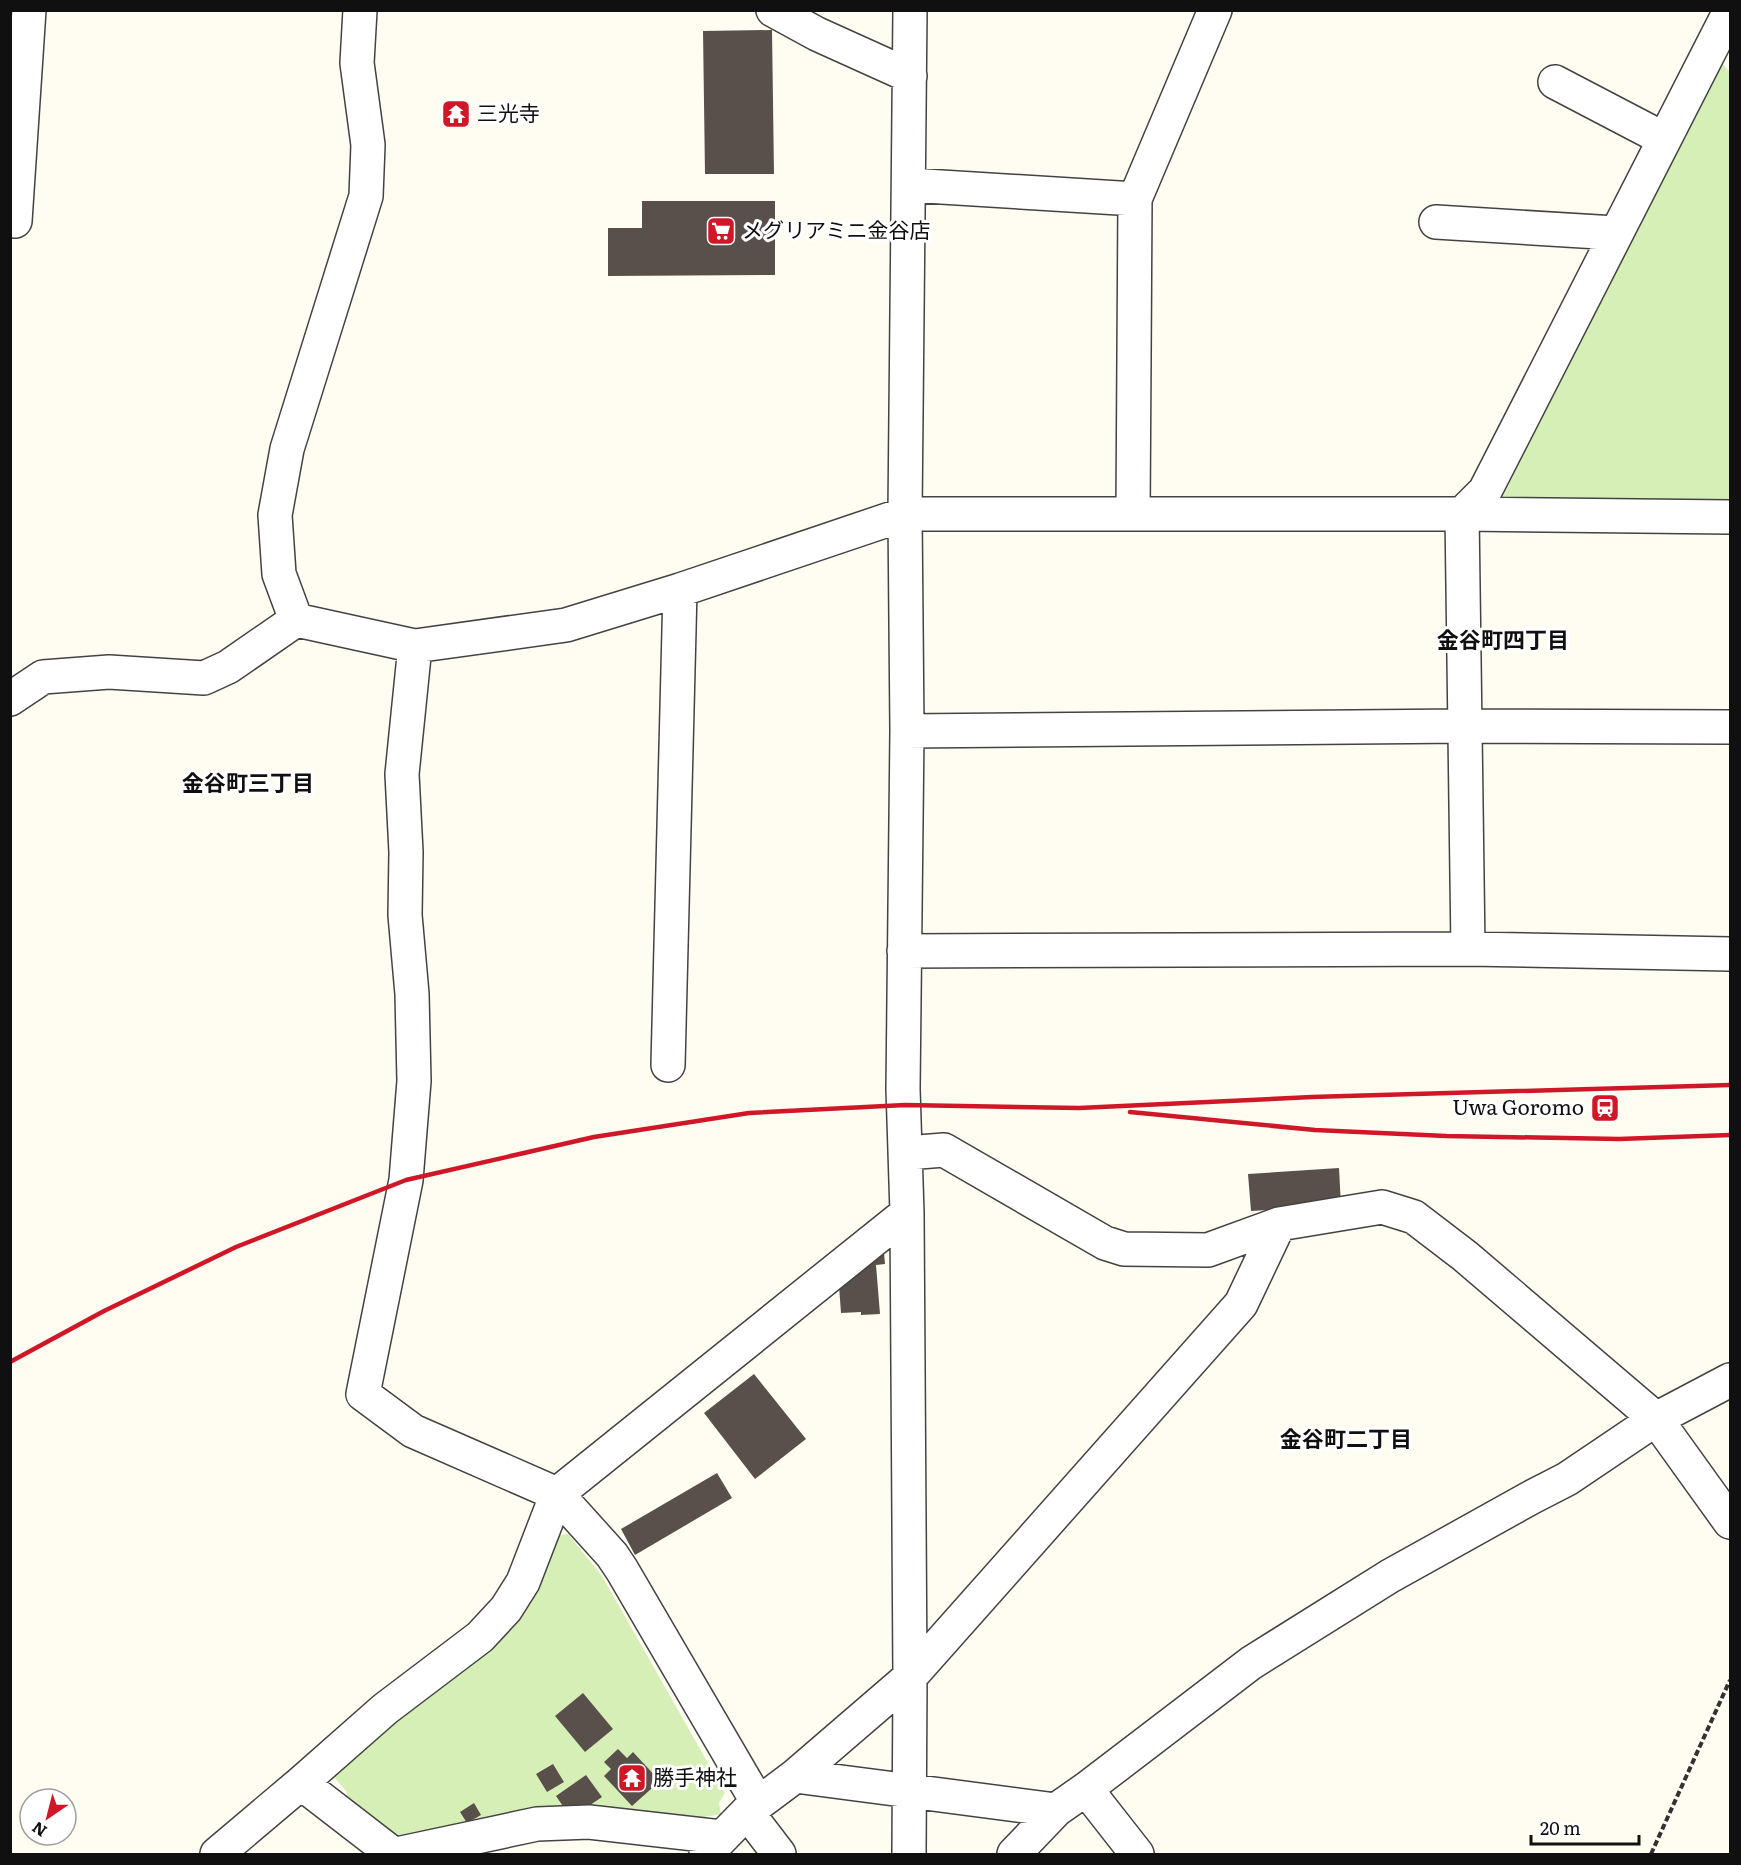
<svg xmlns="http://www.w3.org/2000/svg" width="1741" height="1865" viewBox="0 0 1741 1865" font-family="Literata,'Noto Sans JP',serif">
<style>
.green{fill:#d6efb7}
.building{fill:#5a504b}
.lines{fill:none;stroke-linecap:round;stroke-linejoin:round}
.minor-casing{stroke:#434343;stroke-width:36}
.path{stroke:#323232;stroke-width:4;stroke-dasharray:6 3;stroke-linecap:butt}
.minor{stroke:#fff;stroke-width:33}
.rail{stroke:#d01728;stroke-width:4.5}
.labels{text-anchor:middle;stroke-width:6;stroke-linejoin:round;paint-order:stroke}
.poi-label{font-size:21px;fill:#101010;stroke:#fff;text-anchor:start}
.neighbourhood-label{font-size:22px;font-weight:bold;fill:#101010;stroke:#fff}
</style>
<rect width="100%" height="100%" fill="#fffcf2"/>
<path class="green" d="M1717,58L1730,72V505L1500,503Z
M568,1534L602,1576L725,1793L719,1803L721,1814L693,1819L400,1850L346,1803L347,1792L332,1775L559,1535Z"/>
<path class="building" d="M772,30L774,174H705L703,31Z
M642,201H775V275L608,276V228H642Z
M1339,1168L1341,1206L1251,1211L1248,1174Z
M881,1251L884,1253L885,1264L876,1265L880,1314L861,1315V1312L841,1313L839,1286Z
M754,1374L806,1439L755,1479L704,1413Z
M717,1473L732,1498L635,1555L621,1529Z
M583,1693L613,1729L585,1752L555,1716Z
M618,1749L627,1758L633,1752L660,1781L632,1806L604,1776L611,1769L604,1762Z
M553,1764L564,1782L547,1792L536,1774Z
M586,1775L602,1797L571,1818L556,1796Z
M474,1803L481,1815L467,1823L460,1812Z"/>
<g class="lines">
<g class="minor-casing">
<path id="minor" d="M773,10L817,34L910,76
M1555,82L1664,139
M909,185L1135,199
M10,220L15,221L29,10
M1436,222L1615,233
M1133,514L1135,199L1215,10
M296,620L279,574L275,515L287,449L366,196L368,145L357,63L360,10
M415,646L402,774L406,852L405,915L412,994L414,1081L406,1180L363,1394L413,1431L557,1494L612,1555L622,1570L758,1803
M10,699L43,677L109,672L204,678L228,667L296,620L415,646L566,625L680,590L905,514H1462L1730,517
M907,731L1464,726L1730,727
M1468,949L1462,514L1485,491L1730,11
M904,951L1468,949L1730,954
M668,1065L680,590
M906,1153L944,1150L1105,1243L1124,1249L1208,1250L1279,1224L1382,1207L1414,1217L1465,1256L1656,1419L1730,1522
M795,1776L1056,1810
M301,1783L393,1854
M1086,1789L1137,1854
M747,1812L779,1854
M217,1854L301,1783L385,1709L480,1637L506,1609L523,1582L557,1494L907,1213
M397,1854L537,1824L589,1822L721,1837
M706,1854L747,1812L795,1776L910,1677L1241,1304L1279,1224
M909,1854L910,1677L907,1213L903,1089L907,731L905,514L910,10
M1014,1854L1056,1810L1086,1789L1251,1663L1390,1576L1532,1497L1567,1479L1656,1419L1730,1380"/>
</g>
<path class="path" d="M1651,1854L1730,1680"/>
<use href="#minor" class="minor"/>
<path class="rail" d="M1130,1112L1315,1130L1446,1136L1619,1139L1730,1135
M10,1362L104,1311L236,1247L406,1180L594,1137L749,1113L905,1105L1079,1108L1312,1097L1730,1085"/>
</g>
<defs>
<g id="temple-square" transform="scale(1.5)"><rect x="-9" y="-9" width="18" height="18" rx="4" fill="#d01728" stroke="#fff"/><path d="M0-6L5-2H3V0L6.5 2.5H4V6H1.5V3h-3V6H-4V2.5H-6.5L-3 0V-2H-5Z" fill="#fff"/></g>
<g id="supermarket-square" transform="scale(1.5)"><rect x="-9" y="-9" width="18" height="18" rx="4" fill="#d01728" stroke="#fff"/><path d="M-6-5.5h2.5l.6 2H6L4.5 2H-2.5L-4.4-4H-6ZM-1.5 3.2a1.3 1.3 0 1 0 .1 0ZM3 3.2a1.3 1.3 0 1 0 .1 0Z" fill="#fff"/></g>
<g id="station-square" transform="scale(1.5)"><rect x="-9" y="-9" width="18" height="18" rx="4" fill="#d01728" stroke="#fff"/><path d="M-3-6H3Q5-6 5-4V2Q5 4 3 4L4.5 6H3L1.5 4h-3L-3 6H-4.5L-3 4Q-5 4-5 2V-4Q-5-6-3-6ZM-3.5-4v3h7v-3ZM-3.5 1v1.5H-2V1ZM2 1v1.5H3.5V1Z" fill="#fff"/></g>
</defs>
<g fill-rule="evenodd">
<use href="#temple-square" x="456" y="114"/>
<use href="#supermarket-square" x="721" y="231"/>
<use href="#station-square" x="1605" y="1108"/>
<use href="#temple-square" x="632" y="1778"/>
</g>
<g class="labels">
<g class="poi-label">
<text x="477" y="121">三光寺</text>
<text x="742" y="238">メグリアミニ金谷店</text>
<text x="1584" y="1115" text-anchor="end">Uwa Goromo</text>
<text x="653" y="1785">勝手神社</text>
</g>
<g class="neighbourhood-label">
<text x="1503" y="648">金谷町四丁目</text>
<text x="248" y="791">金谷町三丁目</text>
<text x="1346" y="1447">金谷町二丁目</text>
</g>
</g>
<rect width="1741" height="1865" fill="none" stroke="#101010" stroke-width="24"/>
<g transform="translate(48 1817) rotate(215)"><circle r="28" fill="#ffffff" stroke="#9f9f9f" stroke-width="1.5"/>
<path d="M0-4.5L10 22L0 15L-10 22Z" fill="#d01728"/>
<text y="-9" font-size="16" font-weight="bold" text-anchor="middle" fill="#101010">N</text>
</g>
<path d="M1531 1835v9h108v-9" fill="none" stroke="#101010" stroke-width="3"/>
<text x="1540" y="1835" font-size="18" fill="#101010" stroke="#ffffff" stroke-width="4.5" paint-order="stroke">20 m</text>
</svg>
